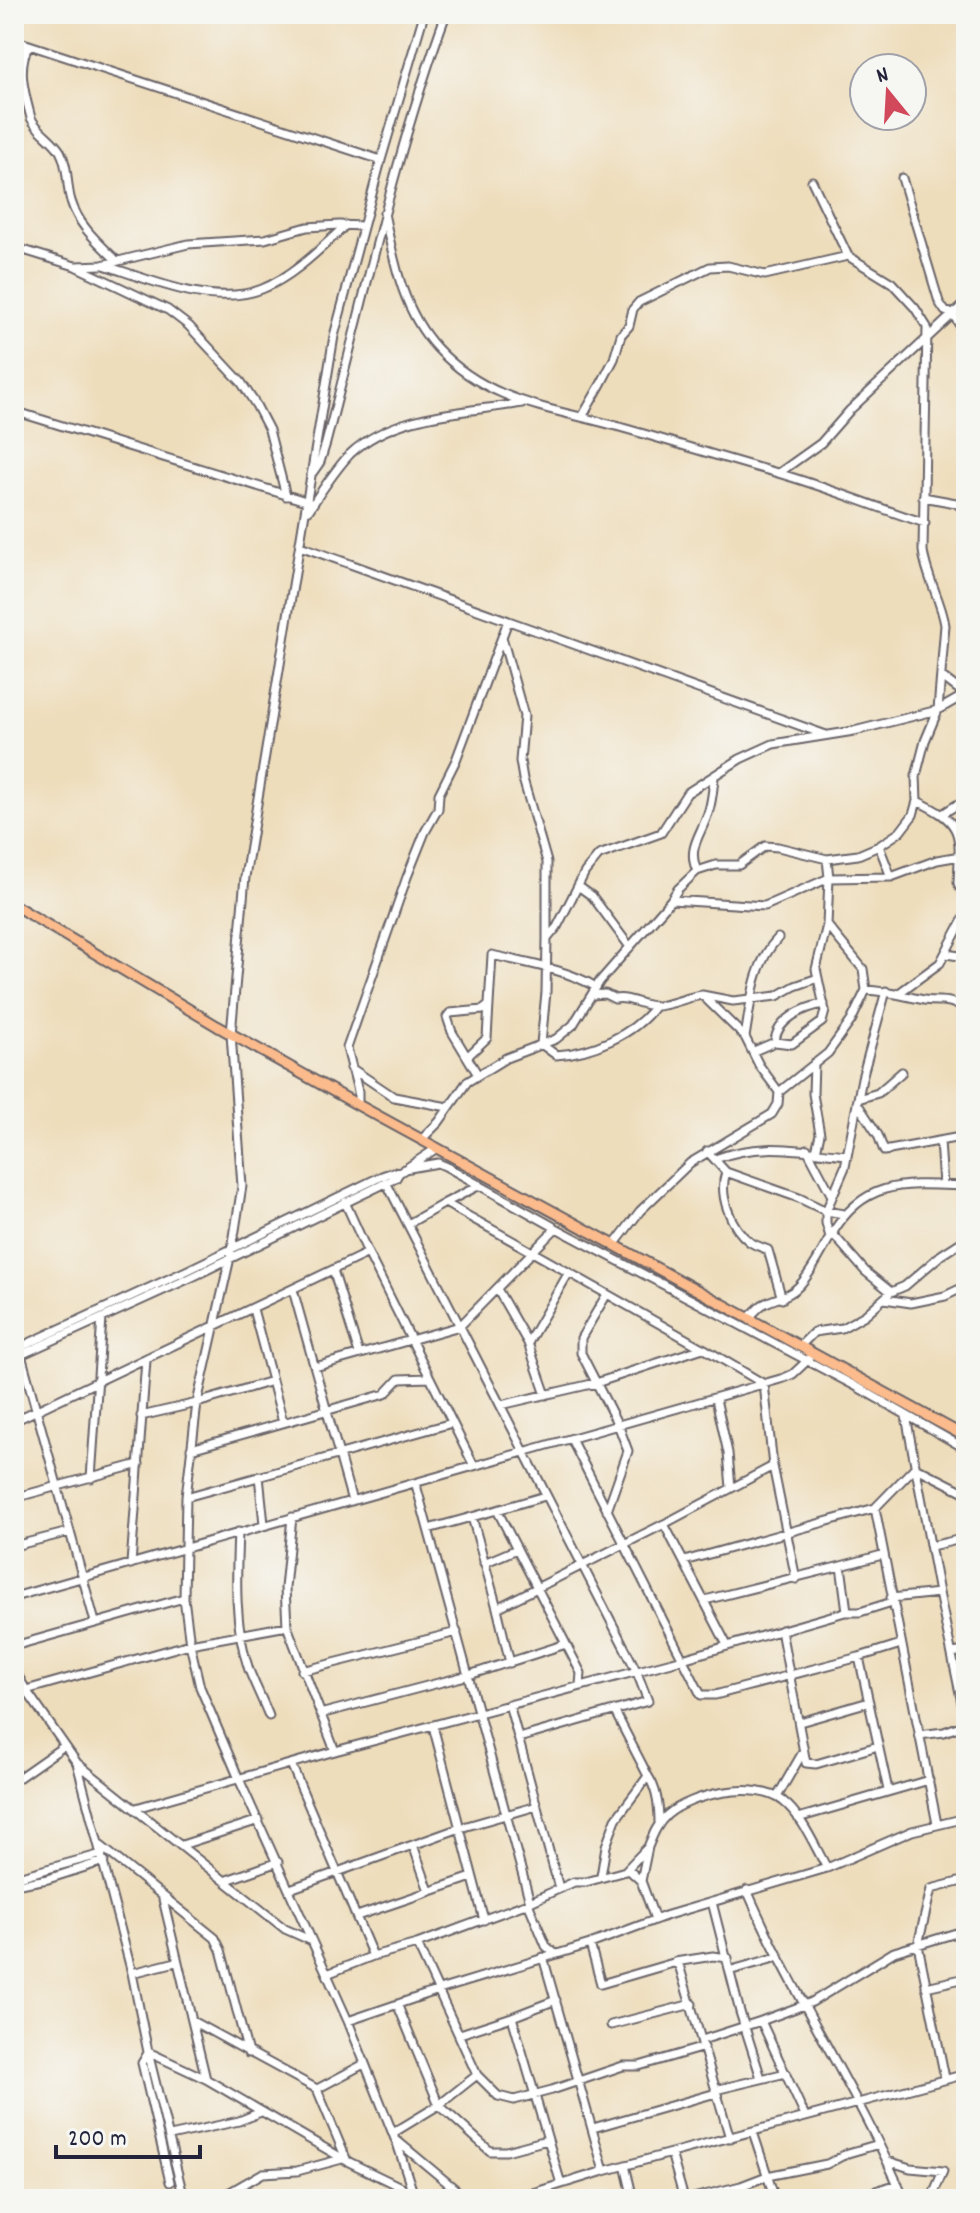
<svg xmlns="http://www.w3.org/2000/svg" width="980" height="2213" viewBox="0 0 980 2213" font-family="Dekko,sans-serif">
<style>
.lines{fill:none;stroke-linecap:round;stroke-linejoin:round}
.minor-casing{stroke:#696368;stroke-width:11}
.major-casing{stroke:#696368;stroke-width:13}
.minor{stroke:#fff;stroke-width:7}
.major{stroke:#fbbb8c;stroke-width:9}
</style>
<rect width="100%" height="100%" fill="#f6f6f2"/>
<filter id="ink" filterUnits="userSpaceOnUse"><feTurbulence type="fractalNoise" baseFrequency=".0125" numOctaves="2"/><feDisplacementMap in="SourceGraphic" scale="16" xChannelSelector="R" yChannelSelector="G"/><feConvolveMatrix kernelMatrix="1 2 1 2 8 2 1 2 1" color-interpolation-filters="sRGB"/></filter>
<filter id="wash" filterUnits="userSpaceOnUse"><feTurbulence type="fractalNoise" baseFrequency=".006" numOctaves="4" result="noise"/><feDisplacementMap in="SourceGraphic" scale="32" xChannelSelector="R" yChannelSelector="G"/><feGaussianBlur stdDeviation="1.8" result="paint"/><feColorMatrix in="noise" values="0 0 0 0 0 0 0 0 0 0 0 0 0 0 0 0 0 1.4 0 .05"/><feComposite in="paint" operator="in"/></filter>
<g filter="url(#wash)">
<rect width="100%" height="100%" fill="#edb"/>
</g>
<g filter="url(#ink)">
<g class="lines">
<g class="minor-casing">
<path id="minor" d="M424,14L381,160L334,336L245,877L231,1034L242,1186L232,1249L197,1403L186,1497L184,1598L190,1644L200,1687L239,1779L348,2021L395,2139L467,2199
M14,40L381,160
M29,45C16,67 25,95 31,118C37,131 52,138 60,151C69,167 66,185 71,201C79,227 99,243 117,261
M902,178L939,302L945,311L953,314L966,336
M384,213C394,261 402,310 437,348C489,404 554,408 623,428C670,441 716,456 763,469C818,483 871,506 925,523
M14,247L75,266L168,310L189,326L241,382L256,405L269,430L286,496
M104,265C150,280 214,308 262,289C294,276 321,248 346,225
M77,266L102,265L188,244L265,239L307,227L339,225L363,226
M14,411L309,502
M582,417L601,384L614,359L621,335L629,326L633,309L639,302L710,267L728,266L765,275L848,256
M313,472L320,462L326,443C364,300 395,153 446,14
M779,473L821,443L850,410L966,302
M923,497L956,503L966,511
M309,510C322,490 334,471 350,454C395,412 466,413 522,403
M300,546L826,735
M508,621L502,637L524,716L520,761L523,779L547,862V939
M941,676L966,695
M917,801C965,823 960,834 958,883L960,888L966,890
M944,813L966,799
M697,871C687,849 700,836 707,816C712,804 713,790 714,777
M891,877L879,846L900,832L913,815L917,801L916,776L925,741L938,710L966,694
M578,886L592,896L630,947
M671,900L678,889L697,871L716,865H739L765,846L778,847L827,859L858,855L879,846
M827,925L863,969L866,990
M946,954L966,957
M899,993L940,963L966,914
M592,995L605,994L615,999C630,996 642,1007 658,1006C674,1004 687,997 702,995L745,1037L759,1065L779,1092L778,1104L772,1114L690,1163L640,1211L614,1245
M702,995L733,1001L777,996L795,986L818,978
M655,1006C634,1035 591,1053 556,1055L541,1044L546,992L547,939L557,927L585,872L599,855L661,833L687,793L740,759L773,744L854,731L938,710L945,625C941,599 926,577 923,551L927,327L915,308L892,283L848,256L812,181
M745,1037C751,1003 753,964 778,938
M775,1042C776,1020 804,1007 824,1004
M754,1051L775,1042L792,1044L822,1022L825,1011L816,969L827,925L829,878L827,859
M468,1056L487,1038L492,955C525,963 566,969 596,987
M814,1063L813,1094L820,1134L816,1151
M351,1068L394,1097L448,1107
M478,1075L452,1032L447,1017L450,1013L483,1010L488,1006
M779,1092L828,1053L851,1021L866,990C887,991 904,996 924,1000C944,1003 945,997 966,1010
M858,1099L878,1093L902,1072
M857,1103L878,1135L884,1151L966,1136
M358,1105V1091L347,1048L407,877L425,832L438,809L439,794L456,760L502,637
M421,1140L439,1122L467,1082L506,1058L556,1039L573,1025L600,981L671,900L765,906L829,878L891,877L937,860L966,855
M940,1141L943,1185
M807,1149L832,1196
M707,1151L726,1172L799,1198L826,1211L844,1214
M715,1159C760,1141 801,1151 847,1155
M404,1169L438,1163L445,1166L556,1228L859,1388L966,1449
M726,1172C718,1195 731,1228 750,1242C756,1246 762,1247 768,1250L782,1299
M386,1182L636,1670L648,1701L519,1738
M345,1202L368,1253
M445,1203L480,1185
M408,1224L445,1203L607,1294L581,1338V1353L619,1427L628,1451L607,1511
M832,1233L865,1271L891,1292
M830,1237L826,1223V1211L845,1167L862,1078L886,991
M333,1270L359,1354
M497,1289L528,1343L546,1395
M293,1290L352,1501
M607,1294L702,1348
M884,1299L911,1303L945,1296L966,1286
M253,1309L283,1422
M748,1318C753,1314 757,1309 762,1305C775,1297 788,1298 799,1286C814,1270 821,1252 832,1234C865,1177 909,1184 966,1186
M528,1343L568,1274
M800,1346L814,1332L842,1328L865,1315L891,1292L905,1286L941,1255L966,1239
M14,1350L186,1271L382,1176L393,1172L399,1173
M21,1355L95,1622
M14,1358L190,1278L396,1178L399,1173L437,1148
M315,1367L460,1326L556,1228
M716,1399L728,1453L731,1488
M501,1405L596,1383L703,1348L764,1384L773,1466
M141,1416L197,1403L272,1381
M906,1416L939,1593L966,1722
M14,1421L368,1253L474,1466L14,1597
M571,1439L701,1695H715L859,1657L888,1790
M191,1449L385,1394L399,1379L430,1378
M474,1466L784,1378L793,1374L809,1359
M915,1467L875,1508L937,1824
M915,1467L966,1493
M259,1476L264,1524
M91,1478L102,1318
M416,1485L530,1902
M186,1497L452,1423
M14,1498L139,1464
M497,1510L545,1496
M472,1517L497,1608
M664,1524L773,1466L796,1579
M428,1529L497,1510L566,1644
M238,1532C236,1578 234,1626 249,1670C255,1685 263,1701 269,1716
M14,1546L69,1532
M931,1546L966,1538
M684,1561L875,1508
M484,1563L517,1549
M131,1564L146,1360
M841,1566L882,1555
M891,1598L939,1593
M705,1600L841,1566L847,1611
M287,1626L335,1751
M781,1630L806,1763L816,1764L878,1746
M14,1646L184,1598
M952,1653L966,1651
M859,1657L901,1644
M510,1663L497,1608L664,1524L727,1645
M14,1669L26,1690L77,1763L285,1929L312,1941
M302,1671L457,1632
M26,1690L190,1644L287,1626L285,1588L292,1517
M509,1704L559,1888
M320,1714L469,1675L566,1644L581,1673L580,1685
M800,1722L869,1702
M433,1726L484,1920
M919,1735L944,1732L966,1724
M77,1763L132,1973L148,2052L206,2079L347,2161L413,2193
M291,1764L373,1956
M648,1776C657,1789 659,1806 659,1822
M14,1781L64,1746
M777,1797L803,1752
M136,1808L335,1751L672,1662L845,1612H860L892,1602
M798,1818L929,1780
M182,1845L259,1820
M413,1845L429,1891
M101,1846L215,1938L221,1950L248,2053
M648,1847C653,1835 657,1824 667,1815C691,1794 755,1780 783,1801C803,1817 814,1845 827,1868
M626,1870L648,1847L641,1881
M601,1876L606,1846L616,1819L648,1776L614,1710
M14,1878L102,1854
M227,1880L278,1862
M14,1885L48,1879L104,1861
M290,1889L460,1828L537,1806
M747,1890C793,1996 859,2092 904,2199
M162,1895L192,2021
M712,1902L740,2012L761,2078
M528,1903L546,1946L554,1953
M357,1916L472,1877
M417,1944L477,2075
M590,1944L601,1984L673,1963L679,1965L730,2138
M543,1957L604,2171
M675,1962L713,1956L728,1958
M732,1970L778,1957
M132,1973L176,1962
M327,1974L373,1956L417,1944L528,1903L574,1882H586L629,1870L641,1881L655,1919
M926,1987L966,1978
M556,2000L512,2017L561,2184
M398,2006L439,2105L477,2075L498,2096L514,2100L552,2090L623,2066H639L704,2047
M348,2021L439,1990L590,1944L668,1915L827,1868L912,1831L966,1818
M761,2021L812,2002L894,1952L966,1930
M611,2025L692,2004
M460,2034L512,2017
M702,2040L761,2021L805,2116
M148,2052L184,2199
M148,2053L142,2063L170,2182
M945,2078L918,1945L931,1889L966,1880
M206,2079L192,2021L317,2089
M715,2090L786,2073
M593,2128L716,2093
M753,2132L775,2199
M393,2133L439,2105L490,2151H506L547,2140
M170,2136L239,2121L261,2112
M396,2140L415,2199
M671,2153L684,2199
M347,2161L317,2089L364,2064
M888,2161L910,2168L943,2171L931,2199
M625,2165L633,2199
M206,2199L230,2192L263,2173L297,2171L342,2159
M513,2199L604,2171L966,2074
M689,2199L741,2186L767,2176L827,2164L848,2153L879,2144
M850,2199L898,2184"/>
</g>
<g class="major-casing">
<path id="major" d="M14,905L217,1026L358,1105L966,1437"/>
</g>
<use href="#minor" class="minor"/>
<use href="#major" class="major"/>
</g>
</g>
<rect width="980" height="2213" fill="none" stroke="#f6f6f2" stroke-width="48"/>
<g transform="translate(888 92) rotate(342)"><circle r="38" fill="#f6f6f2" stroke="#a1a1a9" stroke-width="2"/>
<path d="M0-6L14 30L0 20L-14 30Z" fill="#d1495b"/>
<text y="-12" font-size="22" font-weight="bold" text-anchor="middle" fill="#22223b">N</text>
</g>
<path d="M56 2145v12h144v-12" fill="none" stroke="#22223b" stroke-width="4"/>
<text x="68" y="2145" font-size="24" fill="#22223b" stroke="#f6f6f2" stroke-width="6" paint-order="stroke">200 m</text>
</svg>
